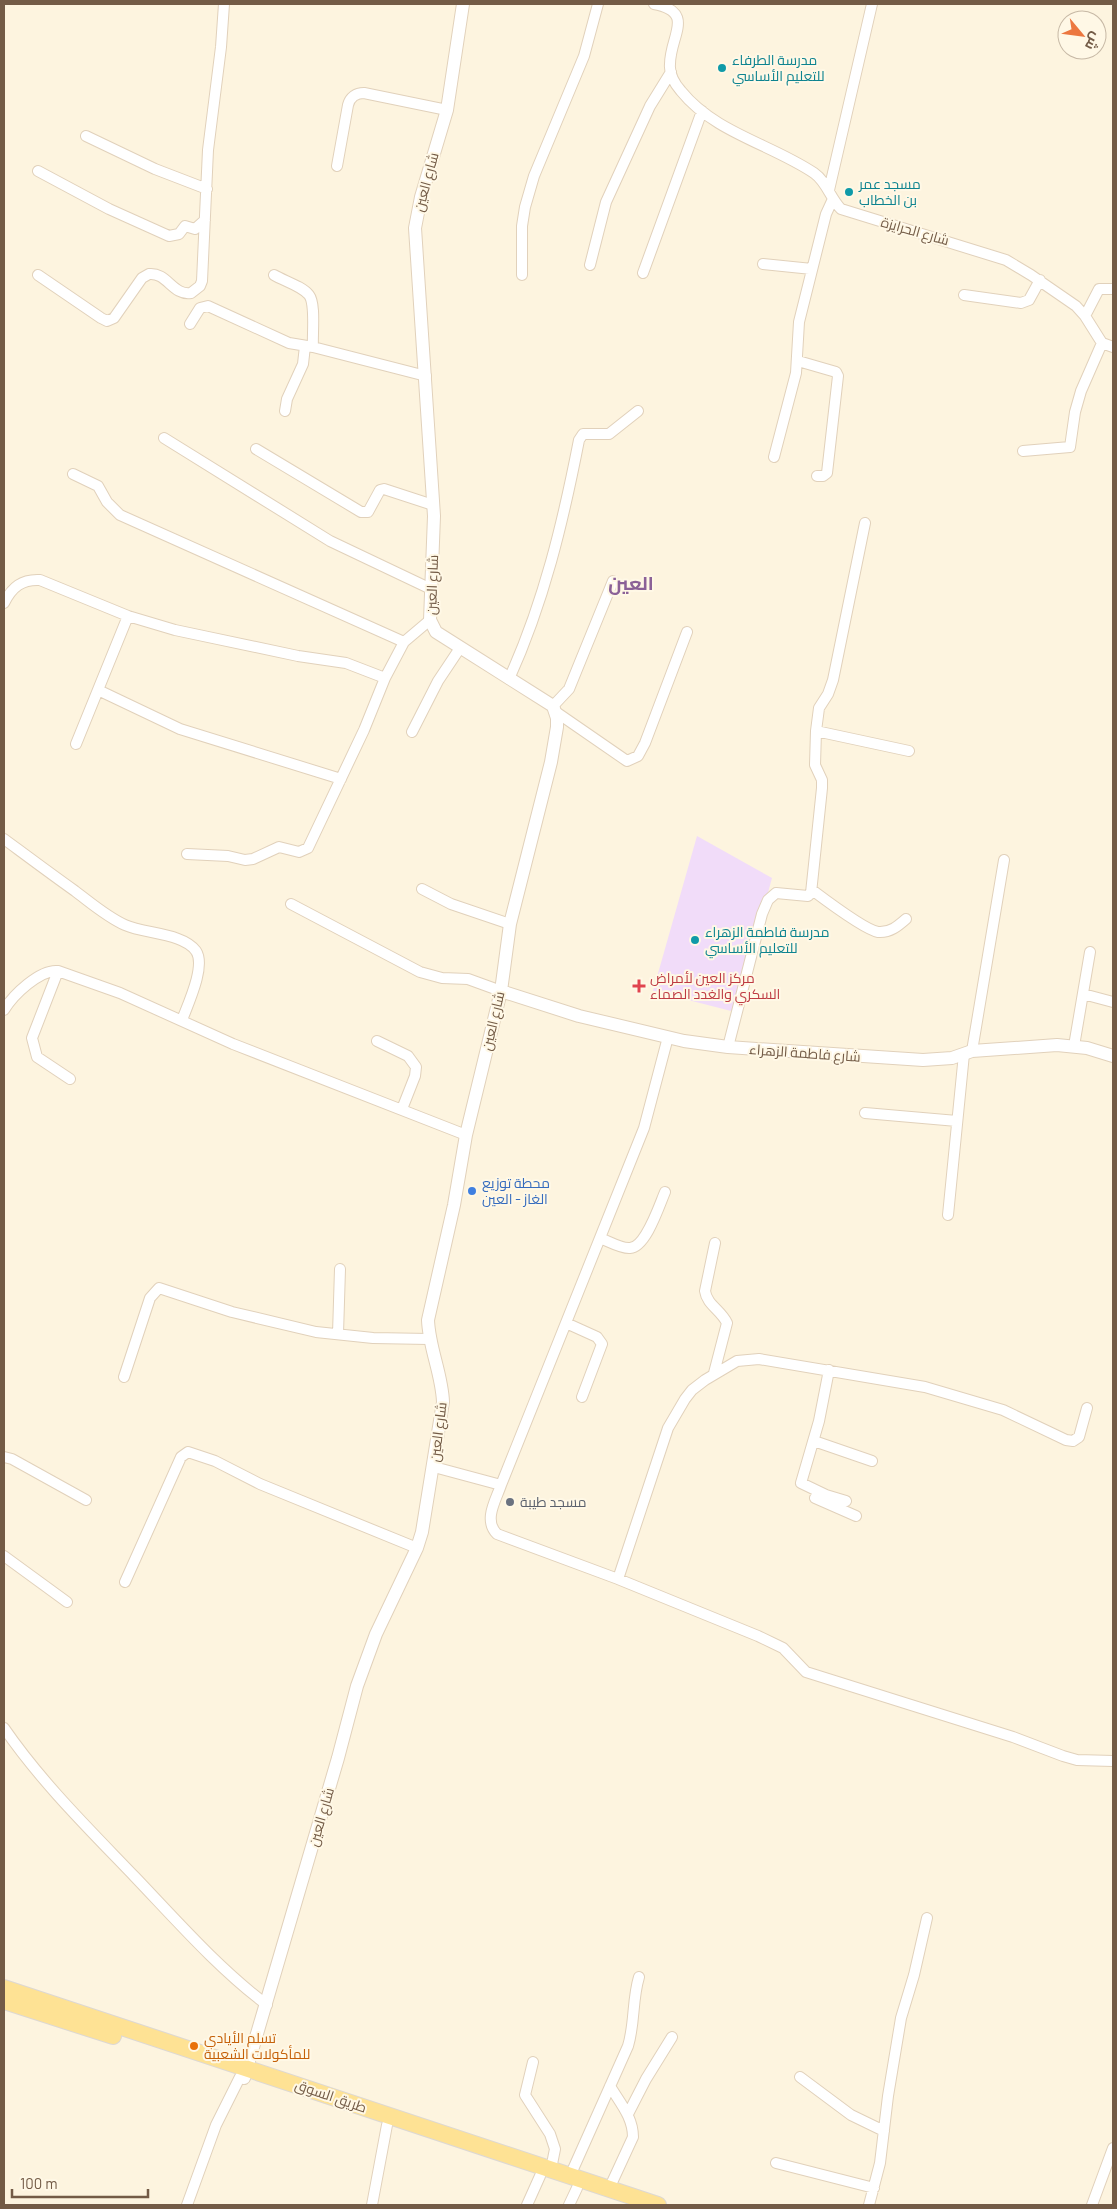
<svg xmlns="http://www.w3.org/2000/svg" width="1117" height="2209" viewBox="0 0 1117 2209" font-family="Barlow,Cairo,sans-serif">
<style>
.education{fill:#f1dcf9}
.lines{fill:none;stroke-linecap:round;stroke-linejoin:round}
.minor-casing{stroke:#e1d1bb;stroke-width:12}
.tertiary-casing{stroke:#e1d1bb;stroke-width:14}
.primary-casing{stroke:#ddd8d3;stroke-width:18}
.minor{stroke:#fff;stroke-width:10}
.tertiary{stroke:#fff;stroke-width:12}
.primary{stroke:#fee294;stroke-width:16}
.culture-dot{fill:#0f9aa8;stroke:#fff8e6;stroke-width:2}
.health-dot{fill:#e0444e;stroke:#fff8e6;stroke-width:2}
.shop-dot{fill:#3f7fe0;stroke:#fff8e6;stroke-width:2}
.worship-dot{fill:#6b7280;stroke:#fff8e6;stroke-width:2}
.food-dot{fill:#e8710a;stroke:#fff8e6;stroke-width:2}
.labels{text-anchor:middle;stroke-width:4;stroke-linejoin:round;paint-order:stroke}
.culture-label{font-size:14px;fill:#0d838f;stroke:#fff8e6;text-anchor:start}
.street-label{font-size:14px;fill:#735b46;stroke:#fff8e6}
.health-label{font-size:14px;fill:#be3a42;stroke:#fff8e6;text-anchor:start}
.shop-label{font-size:14px;fill:#366cbe;stroke:#fff8e6;text-anchor:start}
.worship-label{font-size:14px;fill:#5b616d;stroke:#fff8e6;text-anchor:start}
.food-label{font-size:14px;fill:#c56008;stroke:#fff8e6;text-anchor:start}
.district-label{font-size:19px;font-weight:bold;fill:#8b6197;stroke:#fff8e6}
</style>
<rect width="100%" height="100%" fill="#fdf4df"/>
<path class="education" d="M697,836L772,878L735,1012L653,991Z"/>
<g class="lines">
<g class="minor-casing">
<path id="minor" d="M654,4C696,12 670,36 670,64C669,74 675,84 681,91C715,133 771,144 814,173C827,182 830,198 841,209L1006,260L1031,275L1076,306L1085,316L1102,343L1113,347
M86,136L155,169L207,189
M337,166L348,105C350,97 356,93 364,93L447,110
M38,171L109,209L169,236L179,234L185,226L195,229L205,220
M829,190L872,4
M763,264L812,269
M590,265L606,202L650,106L671,72
M643,273L702,111
M38,275L101,318L107,321L114,318L142,278L149,274C167,272 173,296 191,293L200,286L202,281L208,150L221,47L224,4
M274,275C284,281 302,286 309,295C316,304 312,335 313,347
M522,275V226L525,207L534,176L584,56L598,4
M964,295L1021,303L1029,300L1040,280
M1085,316L1099,289H1113
M190,324L200,308L208,306L289,343L313,347L426,376
M798,361L836,372L838,376L827,473L823,476H817
M285,411L287,399L303,364L305,346
M164,438L330,541L431,589
M256,449L361,512H368L380,490L384,489L433,505
M1023,451L1070,447L1075,412L1081,391L1102,343
M774,457L796,373L799,322L826,214L832,201
M73,474L98,486L107,502L120,515L404,642
M4,603C12,587 22,579 40,580L128,616L175,630L298,656L346,663L385,678
M509,679C544,602 563,522 579,440L583,434H609L638,411
M98,690L180,729L341,779
M553,706L569,689L613,581
M556,712L627,761L638,756L645,743L687,632
M816,731L909,751
M412,732L438,681L460,648
M76,744L128,616
M4,839C27,856 51,874 75,891C91,903 107,917 125,925C145,934 183,933 196,951C206,966 188,1004 182,1020
M187,854L228,856L245,860L253,859L279,847L299,852L308,848L364,730L385,678L404,642L430,620
M422,889L451,904L510,924
M812,890C824,899 865,930 878,932C890,933 898,926 906,919
M291,904L420,972L442,978L468,979L501,991
M58,971L32,1038L37,1057L70,1079
M1083,994L1113,1002
M4,1010C13,995 40,969 58,971L120,993L233,1044L466,1135
M668,1037L644,1128L501,1485C496,1500 483,1520 497,1534L618,1579L758,1636L783,1648L806,1672L1013,1737L1063,1756L1077,1760L1113,1761
M377,1041L408,1056L416,1067L415,1076L402,1109
M1074,1046L1090,952
M728,1047L762,914L768,900L776,893L808,896L811,893L822,788V780L815,765L816,731L819,708L828,694L833,680L865,523
M972,1051L1004,860
M865,1113L957,1121
M948,1215L964,1054
M600,1238C608,1241 622,1249 630,1248C646,1247 659,1206 665,1192
M566,1323L597,1337L602,1344L582,1397
M338,1334L340,1269
M829,1370L819,1421L801,1483L826,1495L846,1501
M714,1373L727,1323C721,1310 707,1305 705,1291L715,1243
M124,1377L150,1298L159,1288L232,1312L316,1332L373,1338L429,1339
M814,1441L872,1461
M4,1457L12,1459L86,1500
M434,1467L501,1485
M815,1498L856,1516
M4,1556L67,1602
M618,1579L668,1428L685,1399L692,1390L705,1380L737,1361L759,1359L925,1387L1003,1410L1066,1440L1073,1441L1079,1437L1087,1408
M125,1582L181,1457L188,1452L215,1461L260,1484L417,1548
M4,1728C42,1783 89,1829 135,1877C177,1921 218,1968 267,2005
M533,2062L525,2095L550,2134L555,2149L551,2169
M800,2077L851,2115L884,2131
M628,2114L646,2079L672,2037
M776,2163L874,2188
M570,2176L628,2046C635,2023 632,2000 639,1977
M609,2189L633,2137C633,2117 620,2103 610,2086
M187,2205L216,2125L240,2077
M372,2205L387,2125
M527,2205L540,2176
M569,2205L577,2188
M869,2205L880,2163L888,2096L901,2018L914,1975L927,1918
M1092,2205L1113,2148"/>
</g>
<g class="tertiary-casing">
<path id="tertiary" d="M501,991L579,1016L684,1041L728,1047L923,1060L952,1058L972,1051L1057,1045L1087,1048L1113,1056
M244,2078L338,1758L357,1686L376,1634L417,1548L422,1532L443,1402C442,1374 429,1348 428,1320L454,1205L466,1135L501,991L510,924L551,762L557,727V718L553,706L436,632L430,620L434,516L415,228L421,197L447,110L463,4"/>
</g>
<g class="primary-casing">
<path id="primary" d="M4,1988L658,2205
M4,2001L113,2036"/>
</g>
<use href="#minor" class="minor"/>
<use href="#tertiary" class="tertiary"/>
<use href="#primary" class="primary"/>
</g>
<g class="culture-dot">
<circle cx="722" cy="68" r="5"/>
<circle cx="849" cy="192" r="5"/>
<circle cx="695" cy="940" r="5"/>
</g>
<path class="health-dot" d="M636.5 978.5h5v5h5v5h-5v5h-5v-5h-5v-5h5z"/>
<circle class="shop-dot" cx="472" cy="1191" r="5"/>
<circle class="worship-dot" cx="510" cy="1502" r="5"/>
<circle class="food-dot" cx="194" cy="2046" r="5"/>
<g class="labels">
<g class="culture-label">
<text x="732" y="65">مدرسة الطرفاء<tspan x="732" dy="16">للتعليم الأساسي</tspan></text>
<text x="859" y="189">مسجد عمر<tspan x="859" dy="16">بن الخطاب</tspan></text>
<text x="705" y="937">مدرسة فاطمة الزهراء<tspan x="705" dy="16">للتعليم الأساسي</tspan></text>
</g>
<g class="street-label">
<text transform="translate(426 182) rotate(-75)" y="5">شارع العين</text>
<text transform="translate(915 231) rotate(16)" y="5">شارع الحرايزة</text>
<text transform="translate(432 585) rotate(-88)" y="5">شارع العين</text>
<text transform="translate(493 1021) rotate(-77)" y="5">شارع العين</text>
<text transform="translate(805 1053) rotate(4)" y="5">شارع فاطمة الزهراء</text>
<text transform="translate(438 1432) rotate(-83)" y="5">شارع العين</text>
<text transform="translate(321 1817) rotate(-74)" y="5">شارع العين</text>
<text transform="translate(331 2096) rotate(19)" y="5">طريق السوق</text>
</g>
<g class="health-label">
<text x="650" y="983">مركز العين لأمراض<tspan x="650" dy="16">السكري والغدد الصماء</tspan></text>
</g>
<g class="shop-label">
<text x="482" y="1188">محطة توزيع<tspan x="482" dy="16">الغاز - العين</tspan></text>
</g>
<g class="worship-label">
<text x="520" y="1507">مسجد طيبة</text>
</g>
<g class="food-label">
<text x="204" y="2043">تسلم الأيادي<tspan x="204" dy="16">للمأكولات الشعبية</tspan></text>
</g>
<g class="district-label">
<text x="631" y="590">العين</text>
</g>
</g>
<rect width="1117" height="2209" fill="none" stroke="#735b46" stroke-width="10"/>
<g transform="translate(1082 35) rotate(119)"><circle r="24" fill="#fff8e6" stroke="#c7b9a6"/>
<path d="M0-4L9 19L0 12L-9 19Z" fill="#ec773f"/>
<text y="-8" font-size="14" font-weight="bold" text-anchor="middle" fill="#735b46">ش</text>
</g>
<path d="M12 2189v8h136v-8" fill="none" stroke="#735b46" stroke-width="2.5"/>
<text x="20" y="2189" font-size="15" fill="#735b46" stroke="#fff8e6" stroke-width="4" paint-order="stroke">100 m</text>
</svg>
